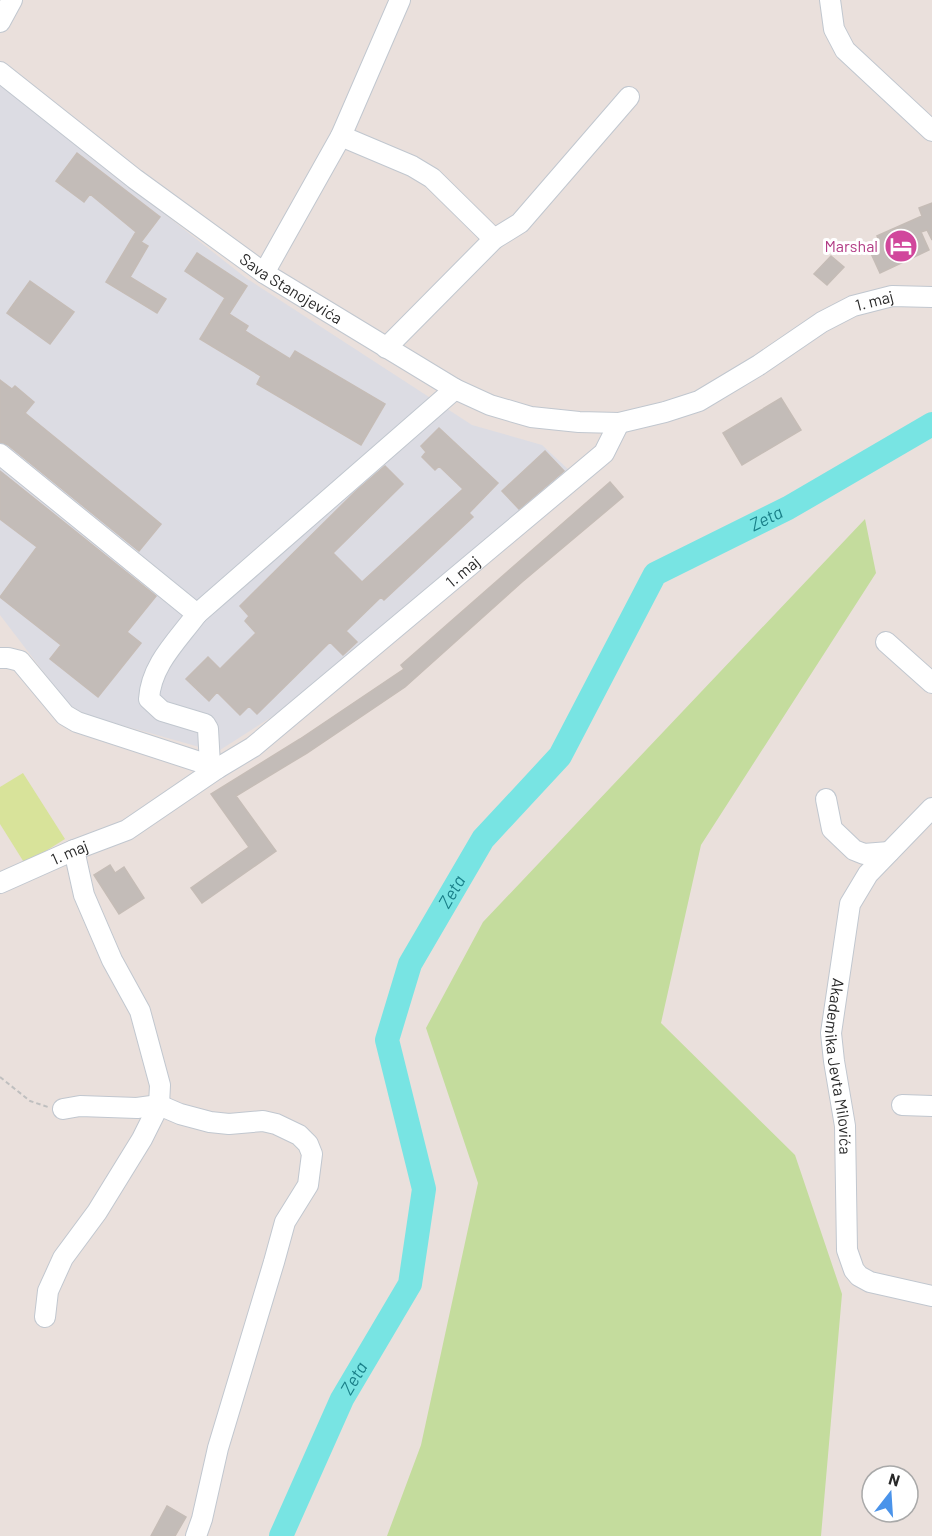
<svg xmlns="http://www.w3.org/2000/svg" width="932" height="1536" viewBox="0 0 932 1536" font-family="Barlow,sans-serif">
<style>
.industrial{fill:#dcdce3}
.green{fill:#c4dc9d}
.pitch{fill:#d8e39a}
.lines{fill:none;stroke-linecap:round;stroke-linejoin:round}
.river{stroke:#78e4e3;stroke-width:24}
.building{fill:#c3bcb8;stroke:#c5bcb6;stroke-width:1.5}
.minor-casing{stroke:#c1c7cf;stroke-width:22}
.path{stroke:#bfbfbf;stroke-width:2;stroke-dasharray:4.5 3;stroke-linecap:butt}
.minor{stroke:#fff;stroke-width:20}
.labels{text-anchor:middle;stroke-width:6;stroke-linejoin:round;paint-order:stroke}
.hotel-label{font-size:16px;fill:#b23c85;stroke:#fff;text-anchor:end}
.street-label{font-size:16px;fill:#292929;stroke:#fff}
.water-label{font-size:18px;font-style:italic;fill:#197f88;stroke:#fff}
</style>
<rect width="100%" height="100%" fill="#eae0dc"/>
<path class="industrial" d="M0,85L246,278L472,425L542,445L570,471L276,714L217,752L86,715L68,704L0,615Z"/>
<path class="green" d="M865,519L876,573L701,845L661,1023L795,1155L842,1294L821,1536H387L421,1445L478,1183L426,1028L483,922Z"/>
<path class="pitch" d="M23,773L65,839L25,864L0,824V787Z"/>
<g class="lines">
<path class="river" id="s1" d="M281,1536L342,1399L410,1284L424,1189L387,1040L410,964L483,839L560,756L655,574L788,508L932,424"/>
</g>
<path class="building" d="M77,153L160,217L141,242L148,246L130,277L166,299L157,313L106,282L136,232L90,194L84,202L56,181Z
M932,203V240L927,230L921,232L929,250L880,273L869,249L880,243L877,236L922,216L919,208Z
M197,253L247,286L229,314L248,326L245,331L290,359L295,351L385,404L361,445L257,384L261,376L200,339L225,298L185,271Z
M831,256L844,267L827,285L814,274Z
M30,281L74,312L50,344L7,313Z
M0,380L12,389L15,386L34,402L25,413L161,524L139,551L8,445L0,442Z
M781,398L801,430L742,465L723,433Z
M439,428L498,483L469,513L473,517L384,600L381,597L346,631L357,642L343,655L330,642L257,714L249,706L240,715L217,692L209,701L186,679L208,657L220,669L256,633L245,621L249,616L240,606L356,491L385,466L403,484L333,553L362,582L463,489L439,466L435,470L422,457L426,452L421,446Z
M545,451L564,471L519,509L502,491Z
M0,471L156,596L127,632L141,643L98,697L50,659L61,645L0,597L37,547L0,519Z
M610,482L623,497L522,582L405,687L307,753L236,796L276,851L202,903L191,888L249,847L211,794L300,739L404,669L401,665Z
M110,865L115,873L124,867L144,898L119,914L94,875Z
M167,1506L186,1517L175,1536H151Z"/>
<g class="lines">
<g class="minor-casing">
<g id="minor">
<path d="M830,0L834,29L845,50L932,131"/>
<path d="M0,22L12,0"/>
<path id="s2" d="M0,72L135,179L264,273L455,389L490,405L531,417L579,422L619,423L665,412L699,401L759,365L822,322L853,306L892,296L932,297"/>
<path d="M341,136L412,166L432,178L494,239"/>
<path d="M264,273L341,136L400,0"/>
<path d="M386,348L494,239L520,223L629,97"/>
<path d="M0,454L197,614L455,389"/>
<path d="M197,614C177,641 151,665 149,699L162,711L205,724L208,729L210,765"/>
<path d="M886,642L932,683"/>
<path d="M0,658H8L20,661L65,715L77,722L218,768"/>
<path d="M826,799L832,829L854,850L864,854L889,852"/>
<path id="s3" d="M932,808L868,874L850,904L831,1033L834,1061L845,1126L847,1250L854,1270L859,1276L870,1282L932,1296"/>
<path id="s4" d="M0,883L74,850L127,830L218,768L253,747L604,453L619,423"/>
<path d="M902,1105L932,1106"/>
<path d="M63,1109L80,1106L137,1108L159,1105L180,1114L210,1122L229,1124L263,1121L276,1124L299,1135L308,1144L312,1154L308,1185L285,1222L274,1262L218,1448L202,1519L196,1536"/>
<path d="M45,1317L48,1291L63,1258L97,1212L142,1139L159,1105L160,1085L140,1011L112,960L84,895L74,850"/>
</g>
</g>
<path class="path" d="M0,1077L30,1101L48,1107"/>
<use href="#minor" class="minor"/>
</g>
<defs>
<g id="hotel-disc" transform="scale(1.725)"><circle r="9.5" fill="#d1479c" stroke="#fff"/><path d="M-6-4.5h1.5V1H6V5H4.5V3h-9V5H-6ZM-4 0a1.8 1.8 0 1 1 3.6 0ZM.5 0V-2.5h3Q6-2.5 6 0Z" fill="#fff"/></g>
</defs>
<g fill-rule="evenodd">
<use href="#hotel-disc" x="901" y="246"/>
</g>
<g class="labels">
<g class="hotel-label">
<text x="878" y="252">Marshal</text>
</g>
<g class="street-label">
<text dy="6" stroke="none"><textPath href="#s2" startOffset="363">Sava Stanojevića</textPath></text>
<text dy="6" stroke="none"><textPath href="#s2" startOffset="1011">1. maj</textPath></text>
<text dy="6" stroke="none"><textPath href="#s4" startOffset="562">1. maj</textPath></text>
<text dy="6" stroke="none"><textPath href="#s4" startOffset="76">1. maj</textPath></text>
<text dy="6" stroke="none"><textPath href="#s3" startOffset="291">Akademika Jevta Milovića</textPath></text>
</g>
<g class="water-label">
<text dy="6" stroke="none"><textPath href="#s1" startOffset="1200">Zeta</textPath></text>
<text dy="6" stroke="none"><textPath href="#s1" startOffset="696">Zeta</textPath></text>
<text dy="6" stroke="none"><textPath href="#s1" startOffset="174">Zeta</textPath></text>
</g>
</g>
<g transform="translate(890 1494) rotate(17)"><circle r="28" fill="#ffffff" stroke="#a9a9a9" stroke-width="1.5"/>
<path d="M0-4.5L10 22L0 15L-10 22Z" fill="#4a93ea"/>
<text y="-9" font-size="16" font-weight="bold" text-anchor="middle" fill="#292929">N</text>
</g>
</svg>
